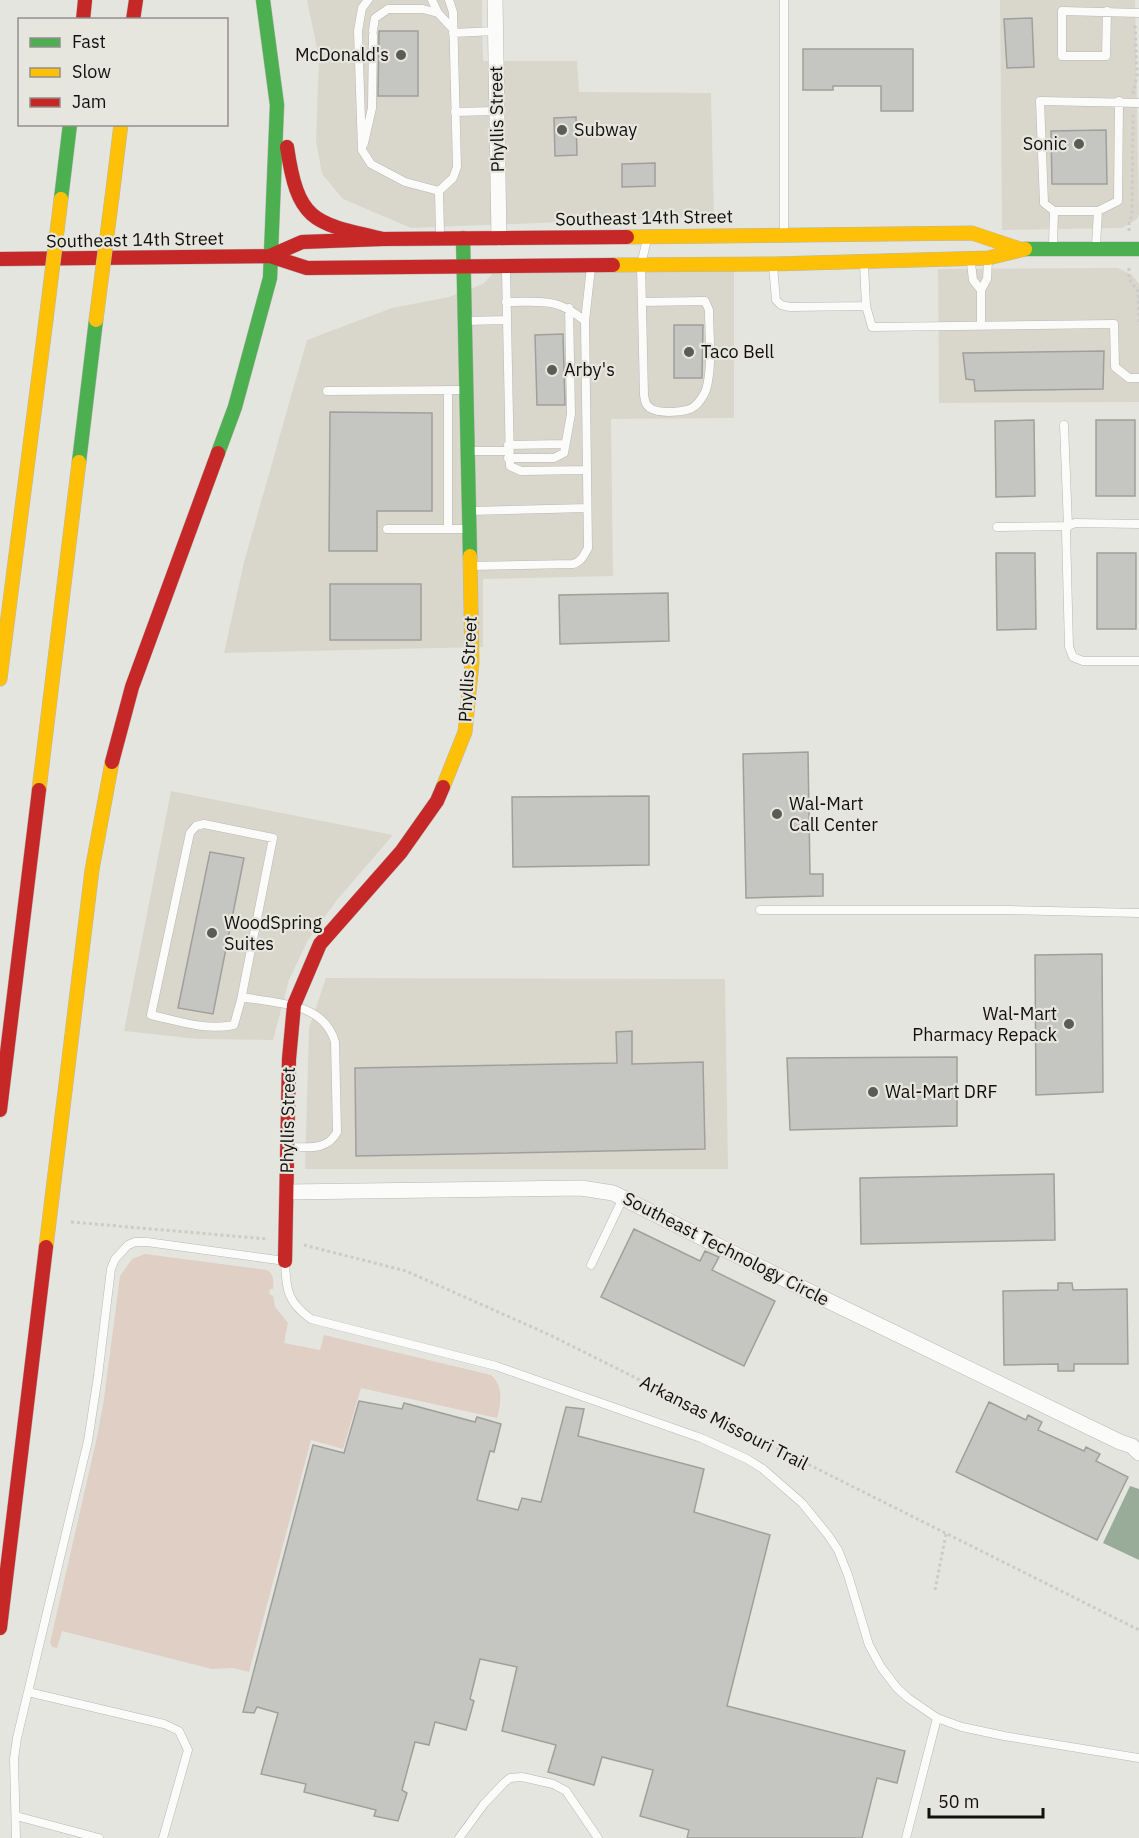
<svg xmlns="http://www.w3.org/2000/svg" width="1139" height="1838" viewBox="0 0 1139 1838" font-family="'IBM Plex Sans',sans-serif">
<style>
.built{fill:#d9d7cc}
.green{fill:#dfcfc5}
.water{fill:#99ac9a}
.building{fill:#c5c5c1;stroke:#9fa09c;stroke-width:1.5}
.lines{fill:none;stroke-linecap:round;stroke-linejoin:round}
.lane-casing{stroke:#b8b7b4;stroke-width:9}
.street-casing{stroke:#b8b7b4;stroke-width:16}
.fast-casing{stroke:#b8b7b4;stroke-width:15}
.slow-casing{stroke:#b8b7b4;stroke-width:15}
.jam-casing{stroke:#b8b7b4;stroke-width:15}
.path{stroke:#cbcbc9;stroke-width:3;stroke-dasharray:3 3;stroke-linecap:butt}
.lane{stroke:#fbfbfa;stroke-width:8}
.street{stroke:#fbfbfa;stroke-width:15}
.fast{stroke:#4caf50;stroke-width:14}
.slow{stroke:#ffc107;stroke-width:14}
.jam{stroke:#c62828;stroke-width:14}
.slow-bridge-casing{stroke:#b8b7b4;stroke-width:15;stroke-linecap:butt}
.slow-bridge{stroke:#ffc107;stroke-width:14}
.poi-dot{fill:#5b5b57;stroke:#e7e6de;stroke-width:2}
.labels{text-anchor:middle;stroke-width:4.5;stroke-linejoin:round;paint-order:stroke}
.poi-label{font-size:18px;fill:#10100d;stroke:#e7e6de;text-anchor:start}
.street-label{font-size:18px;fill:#10100d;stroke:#e7e6de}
</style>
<rect width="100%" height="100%" fill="#e5e5e0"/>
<path class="built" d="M307,0H482L483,61H577L579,92L711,93L714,216L411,228L343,199L322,174L316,141L319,58Z
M1000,0H1135L1139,214L1137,219L1122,228L1002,230Z
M1118,268L1132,275L1139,284V402L939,403L938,269Z
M734,270V418L611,419L613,576L483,579V647L224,653L244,562L307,340L392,308L449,297L483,284L493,273Z
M171,791L393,835L337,900L308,940L289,980L273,1040L198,1039L124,1031Z
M326,978L725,979L728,1169H305L309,1028Z"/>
<path class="green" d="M145,1254L267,1270C274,1274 274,1282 273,1289H270L269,1294L273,1296L275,1307L288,1323L284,1343L320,1350L324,1335L491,1375C504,1387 501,1402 497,1418L361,1388L343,1449L311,1440L249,1672L233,1668L212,1669L62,1631L57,1648L52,1647L50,1643L97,1437L104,1399L120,1276L132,1259Z"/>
<path class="water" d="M1130,1486L1139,1489V1560L1103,1543Z"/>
<path class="building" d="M1032,18L1034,67L1007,68L1004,19Z
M379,31H418V96H378Z
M803,49H913V111H881V86H833V90H803Z
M576,117L577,155L555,156L554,118Z
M1106,130L1107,184H1052L1051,131Z
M655,163V186L622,187V164Z
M674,325H703L702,378H674Z
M563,334L565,405H537L535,335Z
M1104,351L1103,389L975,391L974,380L966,379L963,353Z
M330,412L432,413V511H377V551H329Z
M1034,420L1035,496L996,497L995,421Z
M1096,420H1135V496H1096Z
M996,553H1035L1036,629L997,630Z
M1097,553H1136V629H1097Z
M330,584H421V640H330Z
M668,593L669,641L560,644L559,595Z
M808,752L810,874H823V896L746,898L743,754Z
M649,796V865L513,867L512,797Z
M210,852L244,858L213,1014L178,1008Z
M1102,954L1103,1092L1036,1095L1035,955Z
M632,1031V1064L703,1062L705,1149L356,1156L355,1068L617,1063L616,1032Z
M957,1057V1126L790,1130L787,1058Z
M1054,1174L1055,1240L861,1244L860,1178Z
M634,1229L700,1261L705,1251L719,1257L712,1270L775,1301L744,1366L601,1297Z
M1058,1283H1072L1073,1290L1127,1289L1128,1364H1074V1371H1058V1364L1004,1365L1003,1291L1058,1290Z
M359,1401L402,1409L404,1403L475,1422L477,1417L501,1424L494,1452L490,1451L477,1500L518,1510L522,1498L541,1502L566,1407L584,1409L578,1436L704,1469L694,1512L770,1535L727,1706L905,1751L897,1783L877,1778L862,1838H687L689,1830L640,1816L653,1770L602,1757L594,1785L548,1772L556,1745L502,1731L517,1667L480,1659L470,1699L474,1701L466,1730L435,1722L429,1745L415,1742L402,1790L407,1793L398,1821L374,1816L376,1810L304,1792L306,1784L261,1774L278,1713L257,1707L254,1713L243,1712L313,1445L344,1453Z
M989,1402L1026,1420L1028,1415L1042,1422L1038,1430L1084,1451L1086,1447L1100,1454L1096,1461L1128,1477L1097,1540L956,1472Z"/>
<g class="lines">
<g class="lane-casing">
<path id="lane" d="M368,0L362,8L358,31L362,150L371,164L405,182L439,191L453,178L457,167L453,12L449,0
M432,0L438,13
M1107,11L1106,56H1062V11L1139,13
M373,30L375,18L388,9H423L438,13L453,29
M453,33L495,31
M1119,101L1118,201L1098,211H1054L1044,203L1040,101L1139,103
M455,112L496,111
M364,143L372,108L373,35
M439,191L440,234
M784,233V0
M1053,245L1054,211
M1096,245L1098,211
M971,263L973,280L981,290
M773,266L776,300L781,305L790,307L866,306L864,265
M506,270L510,466L521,471L587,470
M506,302C541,302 557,297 585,321
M642,302L705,301L709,310C709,335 713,366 706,390C704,395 699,403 695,406C687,413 659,414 650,408C645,405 645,400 644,395L641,265L647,239
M866,306L872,327L1114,324L1115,367L1129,378H1139
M466,321L506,320
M981,325V290L987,279L988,260
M327,391L464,390
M508,445L565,444
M469,451H508
M508,458H554L564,453L571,414L569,308
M470,511L587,508
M1139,524L1075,523L1068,526L1066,531L1069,647L1073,657L1083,661H1139
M997,527L1068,526L1064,425
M448,528V390
M387,529H468
M471,566L573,564C581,562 584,555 588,548L585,321L591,267
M204,824L273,838L241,1000L234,1025C206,1031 178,1021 151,1015L190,833L196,826Z
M760,910H1008L1139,913
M242,997C276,1004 323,1001 335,1042L337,1132C327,1151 308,1147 290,1147
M591,1265L623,1198
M28,1692L164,1724L179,1731L188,1750L163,1838
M16,1816L99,1838
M16,1838L14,1759L17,1738L88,1441L98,1376L111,1269L115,1259L128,1245L135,1242H147L285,1261C286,1289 287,1302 311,1319L496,1366L701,1438L747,1459L763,1469L802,1503L828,1535L838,1550L848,1575L869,1645L881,1667L897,1688L908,1698L937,1718L962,1727L1004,1736L1139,1758
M459,1838L484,1804L505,1782L510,1778L522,1777L553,1784L566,1791L598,1838
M906,1838L937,1718"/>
</g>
<g class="street-casing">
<path id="street" d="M495,0L499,238
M287,1192L581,1188L613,1193L806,1290L1120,1442L1132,1446L1139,1453"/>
</g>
<g class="fast-casing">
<path id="fast" d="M61,199L70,124
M463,238L470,556
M1025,249H1139
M218,453L235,407L270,278L277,105L263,0
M79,462L96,320"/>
</g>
<g class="slow-casing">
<path id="slow" d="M112,197L121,124
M627,237L972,233L1020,249
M613,265L773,264L988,258L1025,249
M0,679L46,320
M443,787L465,732L472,663L470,556
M39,790L79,462
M46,1247L92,870L112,762"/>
</g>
<g class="jam-casing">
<path id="jam" d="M83,20L85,0
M133,20L136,0
M287,147C298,222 313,223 383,239
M270,256L307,268L613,265
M270,256L302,242L383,239L627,237
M0,259L270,256
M112,762L132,687L218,453
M0,1110L39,790
M285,1261L289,1059L294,1005L320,944L401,852L437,801L443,787
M0,1628L46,1247"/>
</g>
<path class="path" d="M1133,94L1137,75L1135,23
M1129,231V223L1132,215L1133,112
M1129,268V279L1138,291L1139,322
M71,1222L268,1239
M304,1245L406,1271L550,1335L1139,1630
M935,1590L946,1534"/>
<use href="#lane" class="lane"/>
<use href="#street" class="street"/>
<use href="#fast" class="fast"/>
<use href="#slow" class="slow"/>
<use href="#jam" class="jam"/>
<g class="slow-bridge-casing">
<path id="slow-bridge" d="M46,320L61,199
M96,320L112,197"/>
</g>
<use href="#slow-bridge" class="slow-bridge"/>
</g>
<g class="poi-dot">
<circle cx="401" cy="55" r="6"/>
<circle cx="562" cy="130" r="6"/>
<circle cx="1079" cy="144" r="6"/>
<circle cx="689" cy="352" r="6"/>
<circle cx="552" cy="370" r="6"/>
<circle cx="777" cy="814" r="6"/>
<circle cx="212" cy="933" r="6"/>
<circle cx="1069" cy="1024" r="6"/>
<circle cx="873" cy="1092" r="6"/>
</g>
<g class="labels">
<g class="poi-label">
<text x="389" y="61" text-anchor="end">McDonald's</text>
<text x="574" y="136">Subway</text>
<text x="1067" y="150" text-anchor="end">Sonic</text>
<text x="701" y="358">Taco Bell</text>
<text x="564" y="376">Arby's</text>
<text x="789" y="810">Wal-Mart<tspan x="789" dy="21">Call Center</tspan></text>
<text x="224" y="929">WoodSpring<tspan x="224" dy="21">Suites</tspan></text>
<text x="1057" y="1020" text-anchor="end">Wal-Mart<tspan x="1057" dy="21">Pharmacy Repack</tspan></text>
<text x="885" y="1098">Wal-Mart DRF</text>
</g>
<g class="street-label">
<text transform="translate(497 119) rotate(-91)" y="6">Phyllis Street</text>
<text transform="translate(644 218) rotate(-1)" y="6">Southeast 14th Street</text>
<text transform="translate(135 240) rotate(-1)" y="6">Southeast 14th Street</text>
<text transform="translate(468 669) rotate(-87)" y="6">Phyllis Street</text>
<text transform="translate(288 1120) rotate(-89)" y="6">Phyllis Street</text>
<text transform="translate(726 1249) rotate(27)" y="6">Southeast Technology Circle</text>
<text transform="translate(724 1423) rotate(27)" y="6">Arkansas Missouri Trail</text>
</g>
</g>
<rect x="18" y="18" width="210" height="108" fill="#e7e6de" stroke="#91908a" stroke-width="1.5"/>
<rect x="30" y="38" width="30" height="9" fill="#4caf50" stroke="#91908a" stroke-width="1.5"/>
<text x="72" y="48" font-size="18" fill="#10100d">Fast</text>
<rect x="30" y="68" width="30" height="9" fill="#ffc107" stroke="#91908a" stroke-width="1.5"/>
<text x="72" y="78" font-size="18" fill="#10100d">Slow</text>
<rect x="30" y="98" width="30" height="9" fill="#c62828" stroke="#91908a" stroke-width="1.5"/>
<text x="72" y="108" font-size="18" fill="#10100d">Jam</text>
<path d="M929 1808v9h114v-9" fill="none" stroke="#10100d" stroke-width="3"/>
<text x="938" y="1808" font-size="18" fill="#10100d" stroke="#e7e6de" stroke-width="4.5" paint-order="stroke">50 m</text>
</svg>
